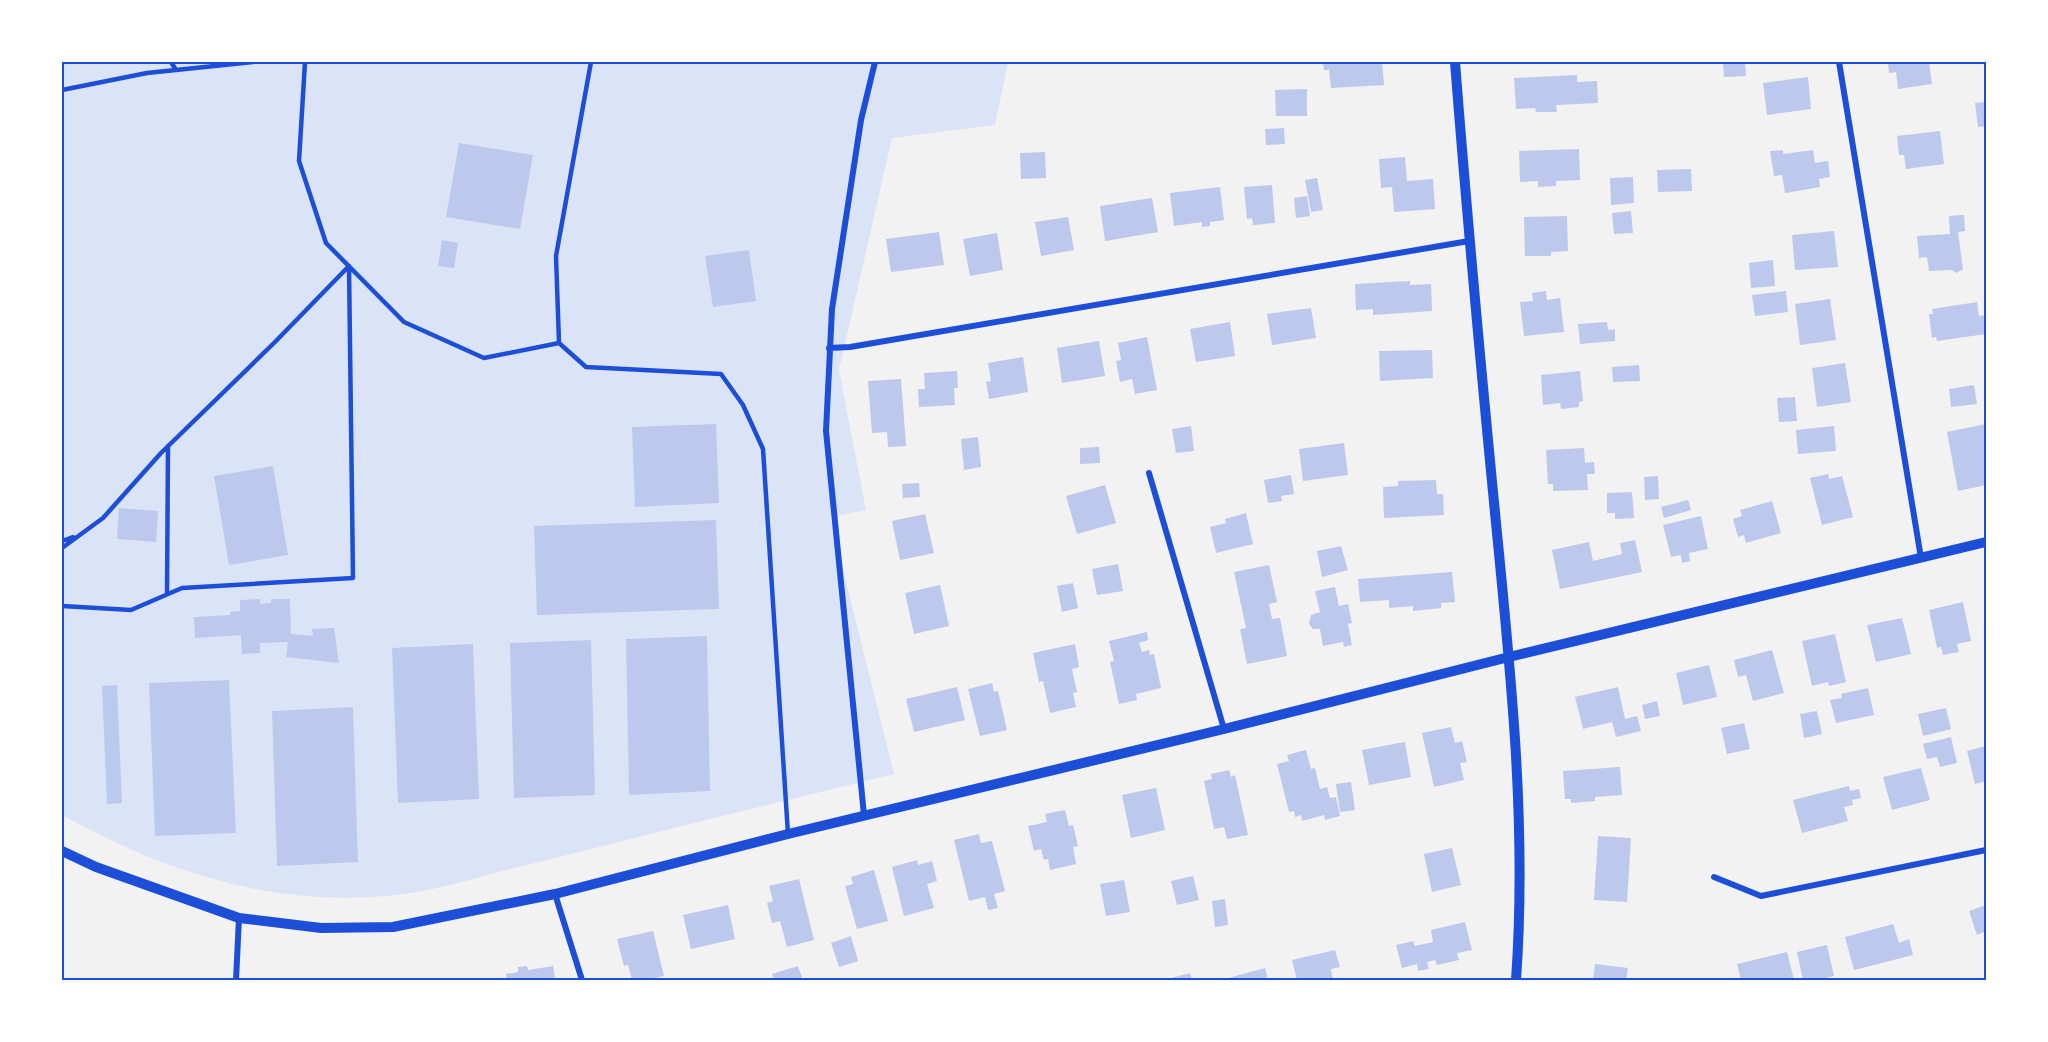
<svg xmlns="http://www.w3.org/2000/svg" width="2048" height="1042" viewBox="0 0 2048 1042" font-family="Arial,sans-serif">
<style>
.green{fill:#dbe4f7}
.building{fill:#bdc9ec}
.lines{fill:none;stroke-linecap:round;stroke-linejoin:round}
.service{stroke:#1d4ed8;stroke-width:4.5}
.minor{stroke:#1d4ed8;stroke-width:6}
.tertiary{stroke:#1d4ed8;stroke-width:10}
.neatline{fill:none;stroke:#1d4ed8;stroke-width:2}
</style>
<rect width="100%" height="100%" fill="#f2f2f2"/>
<path class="green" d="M62,62H1008L995,125L892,138L839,370L866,510L830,517L894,774C797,798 700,821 603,846C570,854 536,863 502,871C467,881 432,891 396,895C274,908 167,873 62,815Z"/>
<path class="building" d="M1323,62H1382L1384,85L1331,88L1329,70H1324Z
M1723,62H1745L1746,76L1724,77Z
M1888,62H1929L1932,84L1898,89L1896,72L1889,73Z
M1577,75V82L1597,81L1598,103L1556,105L1557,112H1536L1535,108L1516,109L1514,78Z
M1808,77L1811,109L1767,115L1763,83Z
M1307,89V116H1276L1275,90Z
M1986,102V126L1978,127L1975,103Z
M1284,128L1285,144L1266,145L1265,129Z
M1940,131L1944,164L1906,169L1904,155H1899L1897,136Z
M459,143L533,155L520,229L446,217Z
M1579,149L1580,180L1556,181V186L1538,187V181L1520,182L1519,151Z
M1783,150V154L1813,150L1815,163L1828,161L1830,177L1819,179L1820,187L1785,193L1782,175L1774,176L1770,151Z
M1045,152L1046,178L1021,179L1020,153Z
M1405,157L1407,181L1433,179L1435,209L1394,212L1392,187L1381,188L1379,159Z
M1691,169L1692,191L1658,192L1657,170Z
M1633,177L1634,203L1611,205L1610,178Z
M1317,178L1323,210L1311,212L1305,180Z
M1272,185L1275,223L1253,225L1252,218L1247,219L1244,187Z
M1220,187L1224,220L1210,222V226L1202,227V222L1174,226L1170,193Z
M1307,196L1310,216L1296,218L1294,198Z
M1152,198L1158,232L1105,241L1100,206Z
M1631,211L1633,233L1614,234L1612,213Z
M1964,215L1965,231L1958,232L1963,269L1957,273L1951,270L1929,271L1927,257L1919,258L1917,236L1950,234L1949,216Z
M1567,216L1568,251L1551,252V256H1525L1524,217Z
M1068,217L1074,250L1041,256L1035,222Z
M1834,231L1838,267L1795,270L1792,235Z
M939,232L944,265L891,272L886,239Z
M997,233L1003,270L970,276L963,239Z
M442,240L458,243L454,268L438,266Z
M749,250L756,301L713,307L705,256Z
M1773,260L1775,286L1751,288L1749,263Z
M1410,281V285L1431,284L1432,311L1373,315V309L1356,310L1355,284Z
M1546,291L1547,300L1560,298L1564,332L1524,336L1520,302L1533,301L1532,293Z
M1786,291L1788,312L1755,316L1752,295Z
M1830,299L1836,340L1800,345L1795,304Z
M1977,302L1979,316L1986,315V334L1937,341L1936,337L1932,338L1929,314H1933L1932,309Z
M1311,308L1316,338L1272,345L1267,314Z
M1230,322L1235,356L1196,362L1190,329Z
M1607,322L1608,330L1615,329V341L1580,344L1578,324Z
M1147,337L1157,390L1135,394L1132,379L1120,382L1116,361L1121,360L1118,343Z
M1099,341L1105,376L1062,383L1057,348Z
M1432,350L1433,378L1380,381L1379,351Z
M1023,357L1028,392L989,399L986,382L991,381L988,363Z
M1845,363L1851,402L1817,407L1812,368Z
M1639,365L1640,381L1613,382L1612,367Z
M957,371L958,388H954L955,405L919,407L918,389H925L924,373Z
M1580,371L1583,401L1579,402V407L1561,409L1560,403L1543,405L1541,375Z
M901,379L906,446L888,447L887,432L872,433L868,381Z
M1974,385L1977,404L1951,407L1949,389Z
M1795,397L1797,421L1779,422L1777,398Z
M716,424L719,503L635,507L632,427Z
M1986,424V485L1958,491L1947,432Z
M1191,426L1194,451L1176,453L1172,429Z
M1834,426L1836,451L1798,454L1796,430Z
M978,437L981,467L964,470L961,439Z
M1344,443L1348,475L1303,481L1299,449Z
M1099,447L1100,463L1080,464V448Z
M1584,448L1585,463L1594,462L1595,474H1587L1588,490L1553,491V484H1548L1546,450Z
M273,466L288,555L229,565L214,476Z
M1828,474L1829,479L1842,476L1853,517L1822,525L1810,478Z
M1291,475L1294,494L1281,496L1282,501L1268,503L1264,480Z
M1658,476L1659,499L1645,500L1644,477Z
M1436,480L1437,494H1443L1444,515L1384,518L1383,487L1398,486V481Z
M919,483L920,497L903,498L902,484Z
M1105,485L1116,523L1077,534L1066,496Z
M1632,492L1634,518L1615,519V513H1607V493Z
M1688,500L1691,510L1664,518L1661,507Z
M1772,501L1781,533L1746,543L1744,535L1738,537L1733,519L1742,516L1740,510Z
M119,508L158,511L156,542L117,539Z
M1246,513L1253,544L1216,553L1210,527L1226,523L1225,519Z
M925,514L934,553L900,560L892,521Z
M1701,516L1708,549L1689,553L1690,561L1682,563L1681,555L1671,557L1663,525Z
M716,520L719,609L537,615L534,526Z
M1635,540L1642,572L1560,589L1552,550L1589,542L1593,561L1622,554L1620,543Z
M1341,546L1348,570L1322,577L1317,551Z
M1118,564L1123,591L1097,595L1092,569Z
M1269,565L1277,602L1269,604L1272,619L1280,618L1287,656L1247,664L1240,629L1246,628L1234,572Z
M1452,572L1455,602L1441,603V608L1413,611V606L1389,608V600L1360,602L1358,579Z
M1073,583L1078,608L1062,612L1057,586Z
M940,585L949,626L914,634L905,593Z
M1335,587L1339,606L1348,604L1352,623L1348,624L1352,645L1344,647L1343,642L1323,646L1320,629H1313L1309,624L1311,615L1320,612L1315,591Z
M260,599V604L271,603V599H290L291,634L313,636L312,629L334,628L339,663L286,657L288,642L260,643V653L242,654L241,635L195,638L194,617L230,615V612L240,611V600Z
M1963,602L1971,641L1957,644L1959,652L1943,655L1941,647L1937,648L1929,610Z
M1902,618L1911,654L1876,662L1867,625Z
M1147,632L1148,640L1139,643L1142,652L1149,650L1150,655L1154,654L1161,688L1136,694L1137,700L1119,704L1110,662L1114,661L1109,641Z
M1835,634L1846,682L1829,686L1828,682L1812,686L1802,641Z
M707,636L710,791L629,795L626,639Z
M591,640L595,795L514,798L510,643Z
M473,644L479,799L398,803L392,648Z
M1075,644L1079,667L1072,669L1077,692L1073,693L1076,707L1050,713L1043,681L1039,682L1033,653Z
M1772,650L1784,693L1753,701L1746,675L1738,677L1734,660Z
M1709,665L1717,697L1683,705L1676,673Z
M229,680L236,833L155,836L149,683Z
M992,683L994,692L998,691L1007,730L980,736L968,689Z
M117,685L122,803L107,804L102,686Z
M957,687L965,720L914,732L906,699Z
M1618,687L1625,719L1637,716L1641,731L1616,737L1612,722L1583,729L1575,697Z
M1868,688L1874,715L1836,723L1830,700L1842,698L1841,694Z
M1657,701L1660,716L1645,719L1642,705Z
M353,707L358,862L277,866L272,711Z
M1946,708L1951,729L1923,736L1918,714Z
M1817,711L1822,734L1804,738L1800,714Z
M1744,723L1750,749L1727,754L1721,728Z
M1451,727L1455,743L1462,741L1467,762L1460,763L1464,780L1434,787L1422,733Z
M1951,737L1957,763L1940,767L1937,757L1927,759L1923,744Z
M1405,742L1411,777L1369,785L1362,750Z
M1986,746V781L1975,784L1967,751Z
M1306,750L1311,769L1315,768L1320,789L1327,787L1330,798L1336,797L1340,816L1325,820L1324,815L1302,821L1301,815L1295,817L1294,811L1289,812L1277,764L1289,761L1287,755Z
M1620,767L1622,795L1595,797V801L1571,803V799H1565L1563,771Z
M1921,768L1930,800L1892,810L1883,777Z
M1229,770L1231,777L1235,775L1248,835L1227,839L1224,827L1214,829L1204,781L1212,779L1211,774Z
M1351,782L1355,810L1340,812L1336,784Z
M1849,786L1850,791L1859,789L1861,798L1852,800L1853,805L1844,807L1848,821L1802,833L1793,800Z
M1156,788L1165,830L1131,838L1122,795Z
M1065,810L1069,826L1073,825L1078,846L1073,847L1076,864L1050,870L1048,859L1044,860L1041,849L1034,851L1028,826L1047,822L1045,814Z
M979,834L981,843L992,841L1005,891L994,894L998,908L988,910L985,897L969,901L954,840Z
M1598,836L1631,838L1627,902L1594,900Z
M1452,848L1461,885L1432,892L1424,854Z
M917,860L918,865L932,861L937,881L927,884L934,908L904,916L892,867Z
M874,870L888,921L857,929L845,886L853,884L851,877Z
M1193,876L1199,900L1177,905L1171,881Z
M799,879L814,940L787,947L780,921L772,923L767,903L773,901L769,886Z
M1124,880L1130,912L1106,916L1100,884Z
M1225,899L1228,925L1215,927L1212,901Z
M728,905L735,939L691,949L683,915Z
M1986,905V931L1977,935L1969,911Z
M1465,922L1472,950L1457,953L1459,960L1437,965L1435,960L1427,962L1429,969L1418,971L1417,964L1402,968L1396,945L1413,941L1415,946L1433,942L1431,930Z
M1893,924L1899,943L1909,939L1913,955L1854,970L1845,937Z
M653,931L664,976L644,980H632L628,965L624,966L617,939Z
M851,936L858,961L839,967L831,943Z
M1827,945L1834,976L1817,980H1803L1797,952Z
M1335,950L1340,967L1331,969L1333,980H1297L1292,960Z
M1787,952L1794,980H1741L1737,964Z
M1595,964L1628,968L1626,980H1593Z
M527,966L528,970L553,966L555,978H551L552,980H507L506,974L518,972V967Z
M798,966L803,980H774L772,974Z
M1265,968L1268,980H1221Z
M1190,973L1192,980H1164Z"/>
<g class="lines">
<path class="service" d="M171,62L176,70
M305,62L299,161L326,243L404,322L484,358L559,343
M591,62L556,256L559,343L586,367L721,374L743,405L763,449L788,834
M62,90L147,73L253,62
M62,541L73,537
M62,548L103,518L161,453L274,343L349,266
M167,594L168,446
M62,606L131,610L182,588L353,578L349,266"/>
<path class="minor" d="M1839,62L1921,558
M829,348L850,347L1469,241
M1149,473L1224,729
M864,815L826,431L832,309L861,120L875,62
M1714,877L1761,896L1986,850
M555,894L582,980
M236,980L239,918"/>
<path class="tertiary" d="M1455,62C1467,216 1481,369 1496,523C1511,676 1527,827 1516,980
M62,851L96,867L239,918L321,928L393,927L555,894L788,834L1224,729L1509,657L1986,542"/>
</g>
<rect width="2048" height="1042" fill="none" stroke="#ffffff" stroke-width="126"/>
<rect x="63" y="63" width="1922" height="916" class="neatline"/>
</svg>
